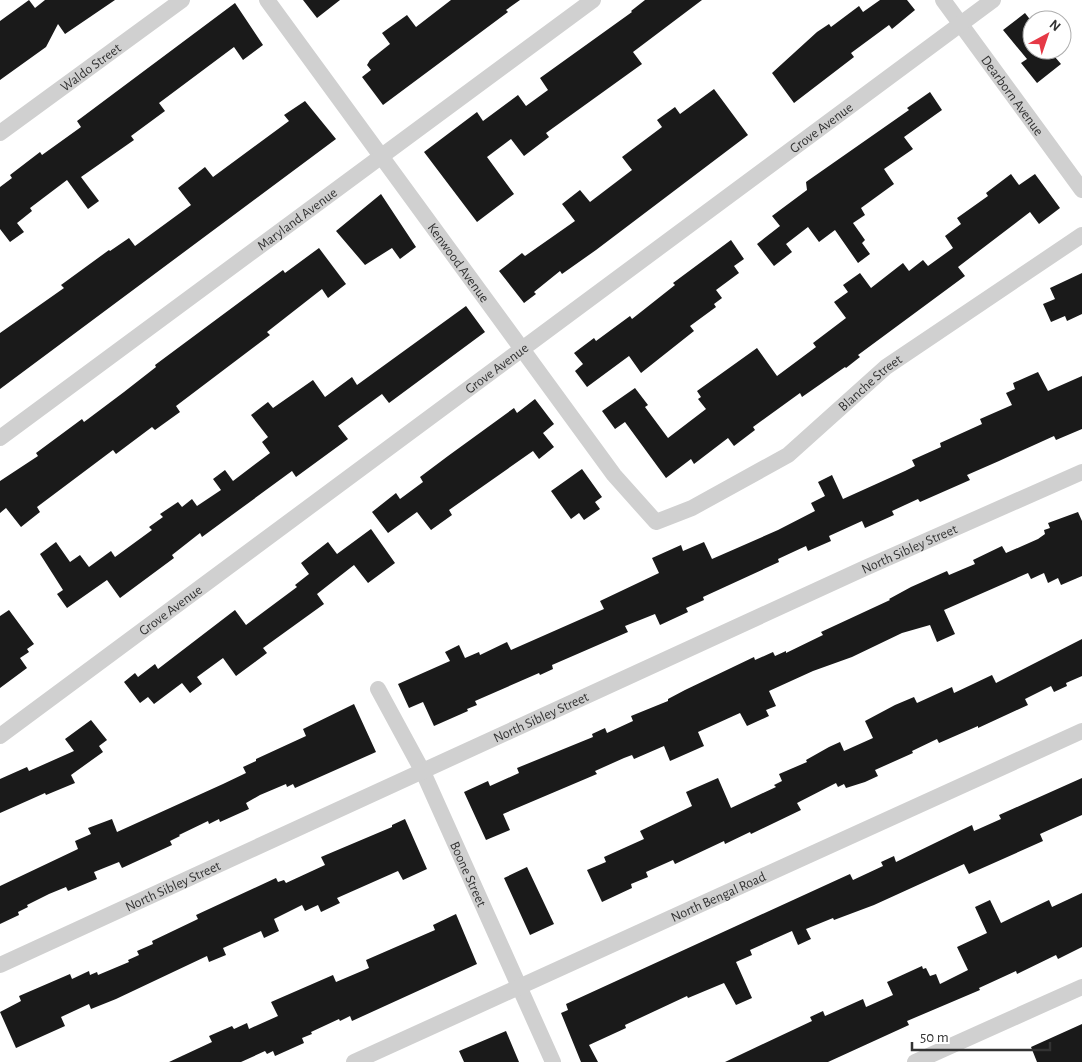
<svg xmlns="http://www.w3.org/2000/svg" width="1082" height="1062" viewBox="0 0 1082 1062" font-family="'Alegreya Sans',sans-serif">
<style>
.building{fill:#1a1a1a}
.lines{fill:none;stroke-linecap:round;stroke-linejoin:round}
.street{stroke:#d0d0d0;stroke-width:16}
.labels{text-anchor:middle;stroke-width:5;stroke-linejoin:round;paint-order:stroke}
.street-label{font-size:14px;fill:#333;stroke:#fff}
</style>
<rect width="100%" height="100%" fill="#fff"/>
<path class="building" d="M29,0L35,8L45,0H115L65,34L58,24L46,47L0,80V21Z
M303,0H340L317,18Z
M451,0H520L506,10L508,12L383,105L362,77L371,70L367,65L370,60L390,44L382,33L407,15L416,27Z
M645,0H702L633,52L642,64L546,133L549,137L524,156L511,139L487,157L514,194L477,222L424,152L477,112L483,121L518,95L526,106L548,90L540,78L632,12L631,11Z
M880,0H907L915,10L892,29L889,25L851,53L854,57L794,103L772,73L817,32L829,24L831,27L859,6L863,12Z
M235,3L263,45L243,60L234,47L159,103L165,111L131,136L134,140L81,177L99,201L88,209L67,180L30,208L32,211L17,223L24,232L10,242L0,229V187L12,178L10,175L40,152L42,155L81,127L77,121Z
M1025,13L1032,22V50H1049L1061,64L1037,83L1021,63L1027,59L1003,30Z
M714,89L748,135L596,250L562,274L560,271L534,292L536,294L524,303L499,271L522,253L525,256L575,221L562,204L580,190L590,202L632,170L622,157L662,127L657,120L675,107L680,114Z
M930,92L942,110L904,137L913,149L884,169L894,184L861,208L865,215L853,223L865,240L862,243L870,254L858,263L835,230L819,242L808,227L786,244L792,252L774,266L757,244L780,226L772,216L807,190L806,182L909,110L907,108Z
M305,101L336,139L0,389V333L64,288L61,285L109,250L110,251L129,238L135,246L191,205L178,188L205,167L213,177L289,121L284,115Z
M1011,174L1019,185L1035,174L1060,208L1039,224L1030,212L958,267L965,276L858,355L860,357L846,368L845,367L802,397L800,393L753,427L755,430L734,446L728,438L694,464L691,459L666,478L625,422L615,429L602,411L635,388L648,405L645,407L668,438L706,409L698,399L701,397L697,391L757,348L777,376L816,347L813,343L846,318L834,302L848,292L843,285L860,273L871,288L903,263L909,271L923,260L928,266L953,248L945,236L961,224L957,218L988,196L986,193Z
M381,194L416,247L400,259L392,248L365,265L336,231Z
M731,240L744,259L734,266L739,273L716,290L722,298L714,304L716,307L690,326L694,331L641,373L629,356L587,387L575,371L583,364L574,353L594,338L596,341L630,316L632,319L675,285L673,283Z
M319,248L346,284L328,298L322,289L267,332L270,335L176,406L180,412L155,430L152,427L116,454L113,450L37,507L40,512L21,527L6,508L0,513V481L38,456L36,453L82,419L84,422L124,392L156,367L155,365L283,270L285,273Z
M1082,273V314L1067,321L1065,316L1051,322L1043,304L1055,299L1050,288Z
M466,306L485,332L389,403L382,394L338,426L348,439L296,477L292,471L202,537L200,533L172,555L174,558L120,598L107,580L67,608L57,594L63,590L40,554L56,542L70,562L80,555L89,567L111,551L115,557L152,530L149,527L163,517L160,514L178,502L182,507L192,499L197,506L221,490L213,479L225,470L233,481L270,453L262,442L268,437L251,415L268,402L273,408L313,380L325,397L352,377L357,385Z
M1038,372L1048,391L1082,376V429L1056,440L1054,436L999,461L967,475L970,480L920,502L918,499L892,511L894,515L865,528L862,521L829,536L831,541L808,551L806,546L778,559L779,562L703,597L704,600L686,608L688,612L660,625L655,614L625,626L628,632L552,665L553,669L540,675L539,673L475,701L477,705L467,709L468,711L434,726L423,702L409,708L398,684L450,661L445,652L459,645L465,658L479,652L480,655L507,642L511,650L604,609L600,601L659,573L652,558L681,545L683,551L704,542L712,559L778,530L815,511L811,503L825,496L818,482L832,475L843,499L905,471L915,466L912,460L941,447L940,443L982,424L980,419L1012,405L1006,393L1015,389L1013,383Z
M535,399L554,424L543,433L554,447L539,459L533,451L449,510L452,515L431,530L417,512L388,533L372,512L396,493L400,499L423,482L420,477L448,456L514,408L517,413Z
M582,469L602,497L595,502L600,509L584,520L579,513L571,519L551,491Z
M1078,512L1082,521V576L1061,585L1058,578L1048,583L1044,573L1031,579L1028,573L944,610L955,634L937,642L930,625L902,633L852,657L813,671L769,691L776,706L766,710L769,716L747,726L740,713L698,732L704,746L670,761L664,746L634,759L632,755L624,758L595,771L597,774L503,814L510,830L486,840L464,792L488,781L490,786L519,773L517,768L593,737L592,734L605,728L607,733L633,721L631,716L668,701V699L685,690L754,657L755,660L773,652L775,656L786,651V653L823,635L821,632L890,600L889,599L911,587L947,571L949,575L975,564L973,560L1002,546L1006,553L1038,539L1045,534L1044,530L1050,528L1048,523Z
M371,529L395,563L368,583L354,565L317,594L324,604L263,648L267,653L236,676L223,658L197,677L202,684L190,693L182,683L154,704L148,697L140,703L124,682L135,673L138,677L155,664L158,669L235,610L246,625L297,587L295,585L309,574L301,563L328,542L337,554Z
M9,610L34,644L27,649L29,652L20,658L27,668L0,688V616Z
M1082,639V676L1066,683L1067,686L1054,692L1051,686L1025,699L1028,705L978,728V726L939,743L937,739L912,751L913,753L875,770L878,776L865,782L846,788L844,784L838,787L836,783L797,803L801,810L751,834L750,832L725,844L724,841L675,864L673,860L646,872L648,877L631,884L632,888L602,902L587,870L606,862L604,857L644,839L640,831L692,806L686,792L718,778L731,808L776,787L774,785L782,781L779,774L807,762L806,760L829,747L840,742L844,751L873,738L865,721L895,705L914,697L917,703L952,687L954,693L992,675L996,683Z
M354,704L376,752L295,788L293,784L287,787L286,784L260,795L246,803L249,809L220,822L219,819L209,824L208,821L179,835L180,836L170,841L172,845L122,868L119,862L94,872L97,879L68,891L66,887L49,894L27,905L28,907L18,912L19,915L0,924V886L78,849L75,841L91,834L88,828L112,819L117,832L223,784L246,773L243,767L256,761V759L306,736L303,729Z
M91,720L107,740L99,746L103,752L71,775L75,783L46,795L45,793L0,813V779L27,767L29,771L74,751L65,739Z
M1082,778V815L1040,834L1043,841L969,874L964,864L874,905L834,920L833,918L806,929L811,939L798,945L792,931L750,950L752,955L736,962L752,998L736,1005L724,983L688,998L687,996L625,1025L626,1028L589,1045L598,1062H581L561,1013L568,1010L566,1004L839,879L850,874L853,880L883,866L881,862L894,856L896,862L972,825L974,831L1001,819L999,815Z
M405,819L427,869L403,880L398,871L337,898L340,903L321,912L318,905L305,911L302,905L274,919L279,931L264,938L261,931L223,948L226,955L209,962L207,956L116,999L91,1009L89,1004L61,1017L65,1026L16,1048L0,1012L21,1001L19,996L70,974L72,979L89,971L90,975L97,972L98,975L129,962L128,960L139,955L137,951L153,944L152,941L198,919L196,915L276,878L278,882L284,880L286,883L325,865L321,857L392,827V825Z
M527,867L554,924L530,935L504,878Z
M1082,893V947L1058,959L1056,955L1017,974L1016,971L979,988L980,990L907,1021L909,1025L828,1062H725L812,1021L810,1017L823,1011L825,1016L863,999L866,1007L893,995L887,982L922,966L923,969L926,968L930,976L936,974L940,984L968,970L957,947L987,933L975,907L990,900L1001,923L1049,900L1052,907Z
M456,914L477,964L352,1021L350,1016L340,1021L339,1019L311,1032L312,1034L302,1038L304,1043L275,1056L273,1051L267,1054L265,1051L241,1062H169L212,1042L209,1036L232,1026L234,1029L247,1023L249,1029L278,1016L271,1002L333,975L336,982L369,968L366,960L435,930L433,925Z
M1082,1024V1062H1037L1031,1047Z
M506,1031L519,1062H464L459,1051Z"/>
<g class="lines">
<g class="street">
<path id="s1" d="M267,0L614,475L656,522L692,508L788,455L886,367L1082,235"/>
<path id="s2" d="M943,0L1082,190"/>
<path id="s3" d="M0,133L182,0"/>
<path id="s4" d="M0,438L593,0"/>
<path id="s5" d="M378,689L423,772L553,1062"/>
<path id="s6" d="M0,736L993,0"/>
<path id="s7" d="M0,965L865,568L1082,472"/>
<path id="s8" d="M354,1062L1082,731"/>
<path d="M915,1062L1082,987"/>
</g>
</g>
<g class="labels">
<g class="street-label">
<text dy="5" stroke="none"><textPath href="#s3" startOffset="112">Waldo Street</textPath></text>
<text dy="5" stroke="none"><textPath href="#s2" startOffset="118">Dearborn Avenue</textPath></text>
<text dy="5" stroke="none"><textPath href="#s6" startOffset="1022">Grove Avenue</textPath></text>
<text dy="5" stroke="none"><textPath href="#s4" startOffset="369">Maryland Avenue</textPath></text>
<text dy="5" stroke="none"><textPath href="#s1" startOffset="325">Kenwood Avenue</textPath></text>
<text dy="5" stroke="none"><textPath href="#s6" startOffset="618">Grove Avenue</textPath></text>
<text dy="5" stroke="none"><textPath href="#s1" startOffset="909">Blanche Street</textPath></text>
<text dy="5" stroke="none"><textPath href="#s7" startOffset="1000">North Sibley Street</textPath></text>
<text dy="5" stroke="none"><textPath href="#s6" startOffset="212">Grove Avenue</textPath></text>
<text dy="5" stroke="none"><textPath href="#s7" startOffset="595">North Sibley Street</textPath></text>
<text dy="5" stroke="none"><textPath href="#s5" startOffset="206">Boone Street</textPath></text>
<text dy="5" stroke="none"><textPath href="#s7" startOffset="190">North Sibley Street</textPath></text>
<text dy="5" stroke="none"><textPath href="#s8" startOffset="400">North Bengal Road</textPath></text>
</g>
</g>
<g transform="translate(1047 35) rotate(40)"><circle r="24" fill="#ffffff" stroke="#adadad"/>
<path d="M0-4L9 19L0 12L-9 19Z" fill="#e63946"/>
<text y="-8" font-size="14" font-weight="bold" text-anchor="middle" fill="#333333">N</text>
</g>
<path d="M912 1042v8h138v-8" fill="none" stroke="#333333" stroke-width="2.5"/>
<text x="920" y="1042" font-size="15" fill="#333333" stroke="#ffffff" stroke-width="4" paint-order="stroke">50 m</text>
</svg>
